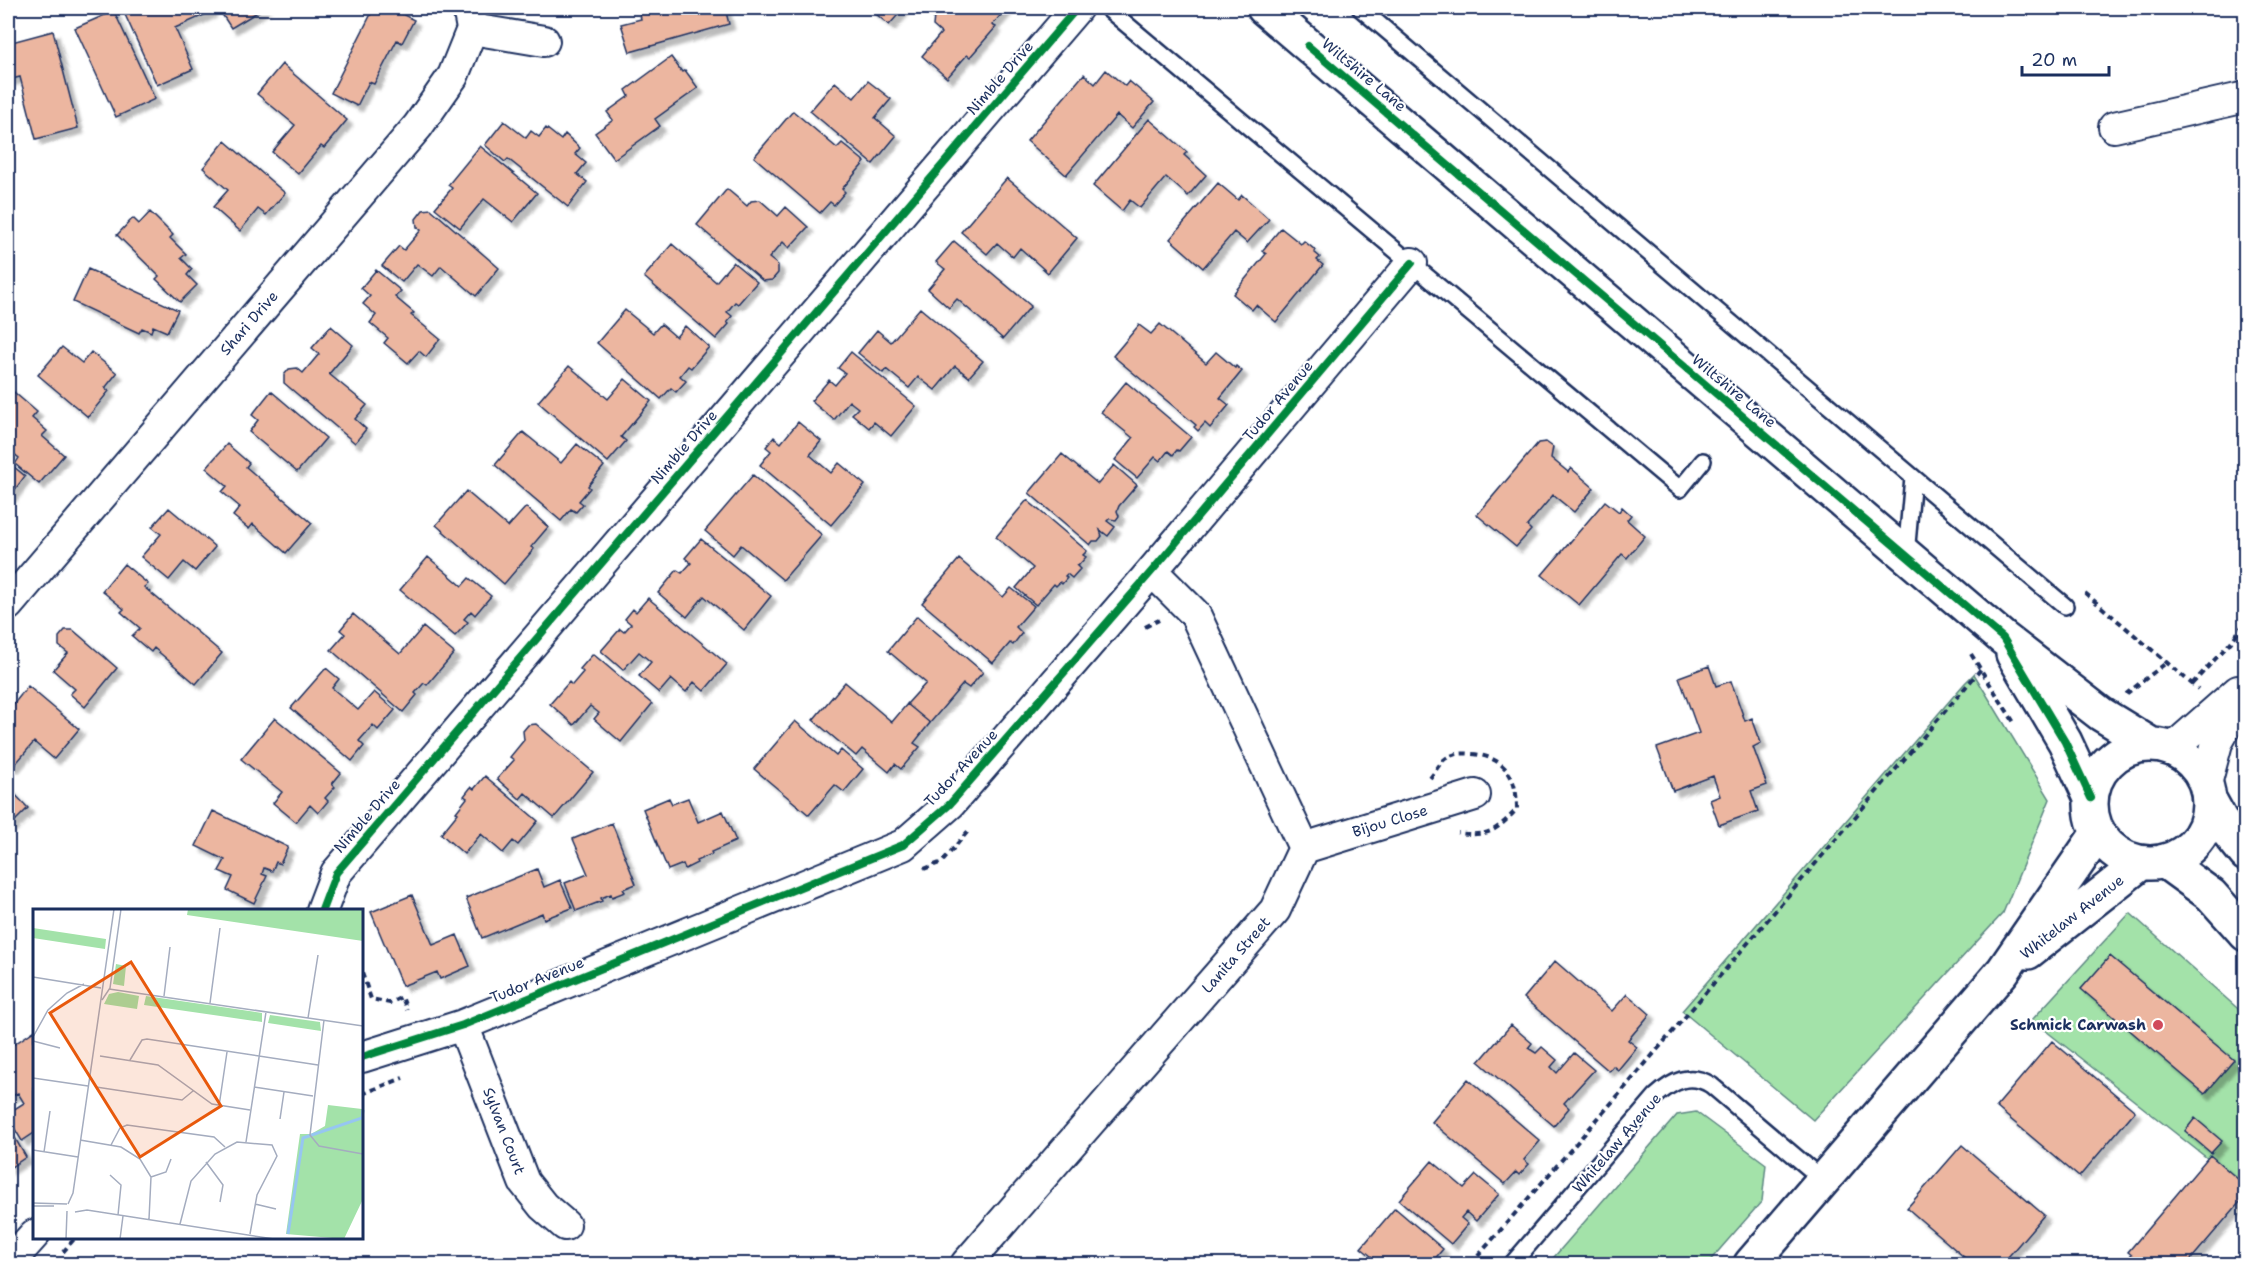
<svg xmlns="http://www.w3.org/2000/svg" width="2253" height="1272" viewBox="0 0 2253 1272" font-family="'Shantell Sans',sans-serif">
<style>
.green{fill:#a3e2a9;stroke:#5f8884;stroke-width:1.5}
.building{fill:#ecb6a0;stroke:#1b2f5e;stroke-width:1.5;filter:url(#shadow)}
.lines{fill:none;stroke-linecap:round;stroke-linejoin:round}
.lane-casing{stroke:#1b2f5e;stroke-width:20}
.street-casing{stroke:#1b2f5e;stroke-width:34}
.secondary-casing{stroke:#1b2f5e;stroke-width:38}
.path{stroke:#1b2f5e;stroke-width:4;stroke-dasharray:6 4.5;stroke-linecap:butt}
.lane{stroke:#fff;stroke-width:15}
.street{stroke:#fff;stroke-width:30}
.secondary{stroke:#fff;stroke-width:33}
.cycleway-casing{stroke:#fff;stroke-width:11}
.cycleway{stroke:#00873e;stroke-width:8}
.poi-dot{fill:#d1495b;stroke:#fff;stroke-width:2}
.labels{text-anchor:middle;stroke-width:4.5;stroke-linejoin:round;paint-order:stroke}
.street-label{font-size:15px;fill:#1b2f5e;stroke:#fff}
.poi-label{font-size:15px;font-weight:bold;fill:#1b2f5e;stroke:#fff;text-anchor:end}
.inset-river{fill:none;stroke:#96c6f1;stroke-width:3}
.inset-road{fill:none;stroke:#a4acbf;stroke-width:1.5}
.view{fill:#e8590c;fill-opacity:0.15;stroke:#e8590c;stroke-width:3}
.inset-edge{fill:none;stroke:#1b2f5e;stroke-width:3}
</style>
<defs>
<filter id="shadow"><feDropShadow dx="5.5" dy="5.5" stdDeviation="1.5" flood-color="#0004"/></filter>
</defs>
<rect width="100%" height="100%" fill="#fff"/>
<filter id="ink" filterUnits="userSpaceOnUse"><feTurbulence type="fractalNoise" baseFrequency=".0167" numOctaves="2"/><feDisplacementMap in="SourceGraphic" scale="12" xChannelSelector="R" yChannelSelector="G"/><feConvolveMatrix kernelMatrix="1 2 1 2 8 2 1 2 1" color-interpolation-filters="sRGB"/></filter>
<g filter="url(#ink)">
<path class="green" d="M1974,674L2050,799L2003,913L1813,1120L1682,1011L1964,684Z
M2130,913L2245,1015V1188L2032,1020Z
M1696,1112L1766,1164L1762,1201L1707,1264H1548L1677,1115Z"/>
<path class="building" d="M122,8H209L211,12L175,28L193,69L157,85Z
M218,8H264L231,28Z
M374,8H398L396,11L414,20L402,43L397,40L374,84L369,82L357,106L331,93Z
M647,8H725L729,24L630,52L621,24L641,19L639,11Z
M869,8H904L889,25Z
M939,8H1007L992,25L996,27L970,57L967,55L947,78L922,56L941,33L933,26L934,16Z
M114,11L155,99L116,117L75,28Z
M53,31L78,128L36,139L20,77L8,80V43Z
M671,57L682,72L685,70L698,88L655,119L660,126L614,159L595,133L613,120L607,112L629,96L626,90Z
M282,64L347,120L324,148L321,146L298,174L272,152L295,125L257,94Z
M1106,70L1125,86L1129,81L1154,102L1132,128L1117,115L1066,175L1027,141L1084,74L1095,84Z
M868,81L891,99L875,118L896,136L873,164L810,111L835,82L854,98Z
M793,111L837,148L842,143L865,162L842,189L845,192L834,205L830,202L820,213L754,157Z
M1149,119L1187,152L1184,155L1206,175L1188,196L1166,177L1140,208L1130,200L1122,211L1093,186Z
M504,121L526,138L531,131L539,137L546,128L561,140L565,134L580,148L575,154L586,163L577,174L587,182L568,207L508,159L505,162L485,145Z
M225,141L285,193L266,215L258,209L240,231L213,207L228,190L203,168Z
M480,146L537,193L513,222L484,199L460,228L435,208L452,188L448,185Z
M1007,178L1077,238L1048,273L1020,248L1013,257L997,243L987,254L961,232Z
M1218,183L1238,200L1242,195L1269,219L1247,243L1234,232L1203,268L1170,239Z
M727,189L747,206L751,201L760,200L778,216L786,207L808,227L789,248L783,242L769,258L778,265V273L772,280L763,281L697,225Z
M431,209L499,268L476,296L441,266L433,276L417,264L402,282L382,266L399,246L404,250L421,230L417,227L416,219L423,210Z
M150,212L173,235L170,238L186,254L181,258L192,269L187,275L197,285L180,302L156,279L159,276L117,235L133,218L139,224Z
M1281,228L1301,244L1304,241L1315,250L1314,252L1320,257L1317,260L1323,265L1276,322L1256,305L1252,310L1233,294L1266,254L1262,251Z
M954,241L1031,306L1003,339L957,299L949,308L928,289L945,269L936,262Z
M672,244L716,282L733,262L757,282L738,304L735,302L727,312L732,316L727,322L729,324L716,339L644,277Z
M88,269L178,310L167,332L153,326L151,332L142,328L139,333L73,302Z
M376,270L401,291L395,297L414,313L411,315L440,339L426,357L419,351L408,363L384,343L388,338L370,323L376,315L363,304L370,296L361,288Z
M920,308L983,361L969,377L955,366L935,390L918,377L909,388L886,369L883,373L858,353L877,330L891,342Z
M625,310L653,333L661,324L676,337L685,326L709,347L691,368L688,366L680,376L686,381L676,392L671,388L661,399L597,343Z
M1160,324L1206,363L1216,352L1235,368L1236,366L1242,371L1220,398L1229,405L1210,428L1205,423L1198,431L1194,427L1196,425L1113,356L1139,325L1151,334Z
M331,326L353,345L329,374L367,405L355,419L366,429L355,443L284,383V375L289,369L297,368L303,373L319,354L312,348Z
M62,347L82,363L91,352L117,373L105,388L109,391L88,417L38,375Z
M851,352L916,406L891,436L874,422L869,428L852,414L858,408L849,401L834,420L811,401L829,380L835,385L845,373L838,368Z
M569,366L608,399L625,379L651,401L621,437L626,441L608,462L538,402Z
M1126,382L1191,437L1179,451L1177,450L1173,455L1168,451L1160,461L1155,457L1137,478L1115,460L1133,438L1101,412Z
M8,387L37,412L32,418L47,431L42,436L64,455L39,484L15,464L19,458L8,449Z
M271,391L326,438L297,472L249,432L258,420L252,415Z
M798,422L821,441L810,455L831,473L839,463L865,485L831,525L760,465L771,451L766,447L774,437L781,443Z
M523,432L561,463L577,444L604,466L588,486L590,488L579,501L583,504L576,512L571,509L561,521L495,465Z
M1546,442L1553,447L1551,458L1568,472L1571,468L1594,488L1574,512L1553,495L1527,526L1531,530L1516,547L1477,515L1538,443Z
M227,444L249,463L246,467L312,523L286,553L253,524L249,529L233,516L240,507L222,492L227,486L206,468Z
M1062,454L1098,484L1114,465L1137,485L1119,506L1117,511L1119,516L1116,520L1109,519L1107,521L1115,527L1108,536L1100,530L1102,536L1098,541H1093L1090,545L1029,493Z
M8,462L25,476L8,499Z
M753,475L822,535L783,580L741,545L733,555L705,531Z
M466,491L508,527L526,507L548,527L531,547L534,549L504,584L436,525Z
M1027,500L1087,551L1083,555L1086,557L1078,566L1076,565L1080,569L1072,578L1067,574L1065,576L1067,578L1062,584L1060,582L1056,586L1054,584L1036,605L1016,588L1033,568L996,537Z
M1605,501L1619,512L1622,507L1631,515L1627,520L1645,536L1627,558L1622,554L1579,605L1542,575Z
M169,508L215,547L195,571L184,562L169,580L141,557L161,534L152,527Z
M701,539L771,596L744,630L704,596L687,617L658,593L677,570L682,573L691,563L685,558Z
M428,557L462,586L469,578L491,596L475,615L471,611L464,619L468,622L455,636L400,590Z
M959,559L1003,597L1011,588L1034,606L1016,627L1022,633L1013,645L1010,643L993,663L922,603Z
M124,564L148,584L144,587L222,653L196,684L154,648L151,652L132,636L140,628L121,612L124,609L102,591Z
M648,598L727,664L704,691L694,682L686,692L671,679L659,693L639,676L651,662L639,652L623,670L601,651L620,629L624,632L631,624L625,619L633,609L636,612Z
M353,614L400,654L423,627L454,653L427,685L424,683L415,693L417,695L403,712L331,650L345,634L340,630Z
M917,616L983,672L969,688L963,684L930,723L907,704L926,683L888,651Z
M65,630H73L117,668L85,707L70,694L75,689L53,670L68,653L59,646V637Z
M593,654L652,704L621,742L594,719L599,713L590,706L574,725L550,704L569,682L572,685L583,672L580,669Z
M1709,666L1716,686L1731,681L1745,721L1752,718L1761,743L1753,747L1767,785L1751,791L1758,811L1719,825L1710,800L1720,796L1713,776L1673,791L1657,748L1699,733L1679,677Z
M326,668L339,679L332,688L358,710L374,692L395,710L378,730L373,725L359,741L364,746L352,761L291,708Z
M845,682L892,722L907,704L930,723L914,743L920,747L901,769L895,764L889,772L862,749L856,756L813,720Z
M28,686L79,729L54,759L34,742L13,767L8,763V719L11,715L8,711Z
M275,718L341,773L332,784L335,787L325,798L328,801L318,813L310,805L296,822L273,803L282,792L241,759Z
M795,721L836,756L841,750L863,769L844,792L835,785L809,815L754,769Z
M536,724L593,772L554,818L525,793L520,799L497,779L514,760L510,757L524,740L523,731L528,725Z
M485,776L538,821L518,845L513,841L503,853L481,834L464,854L441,834L458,813L456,812L467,798L464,796L471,787L474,789Z
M8,787L28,808L8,828Z
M669,798L672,804L688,798L698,822L723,811L736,841L711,852L712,854L696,861L697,863L685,869L683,864L668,870L643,809Z
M213,811L288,847L280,864L276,862L272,871L264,868L262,874L267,876L254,903L227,890L233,877L219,871L225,860L196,846Z
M612,823L636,884L623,889L625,892L612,897L611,894L601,898L602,901L576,911L565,883L588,874L573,839Z
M537,869L544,887L560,880L572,908L544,919L542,913L482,938L466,898Z
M412,895L433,945L457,935L470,966L440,979L437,972L402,986L371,912Z
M2110,956L2234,1060L2205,1094L2081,989Z
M1555,961L1612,1011L1627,994L1650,1014L1628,1040L1637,1047L1618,1070L1613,1066L1609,1071L1524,998Z
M1511,1025L1532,1043L1528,1048L1536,1053L1542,1047L1557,1060L1551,1067L1557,1073L1574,1053L1594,1070L1564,1103L1569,1108L1554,1126L1479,1062Z
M34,1031V1133L22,1141L8,1118V1113L24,1103L18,1093L8,1098V1038L13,1045Z
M2052,1041L2135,1111L2079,1177L1996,1107Z
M1468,1079L1540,1141L1524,1160L1529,1164L1519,1175L1516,1172L1505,1184L1432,1122Z
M2195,1118L2222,1141L2211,1153L2185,1131Z
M12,1133L26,1157L8,1169V1136Z
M1962,1145L2044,1215L2002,1264H1972L1907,1208Z
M2210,1155L2246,1186V1195L2187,1264H2143L2128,1252Z
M1432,1161L1464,1188L1476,1175L1499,1194L1476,1221L1466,1212L1461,1218L1468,1224L1451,1244L1399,1200Z
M1395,1208L1443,1249L1433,1261L1437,1264H1381L1361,1248Z"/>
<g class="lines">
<g class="lane-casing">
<path id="lane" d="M1107,8L1680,489L1703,461
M1360,8L2065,606
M1906,555L1913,477
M1512,1264L1656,1096C1673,1081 1690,1072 1711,1085L1823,1180"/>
</g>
<g class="street-casing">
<path id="street" d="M472,29L544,41
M2114,127L2246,97
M8,605L418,126L453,76L472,29L468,8
M2172,749L2238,691
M2206,784L2217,743L2246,691
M1304,848L1475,795
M322,910L336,873L1077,8
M463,1025L524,1182L543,1206L565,1225
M362,1057L463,1025L903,845L950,804L1152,571L1412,263
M8,1264L34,1235
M966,1264L1275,910L1304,848L1195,614L1152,571"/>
</g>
<g class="secondary-casing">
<path id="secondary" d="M1264,8L2003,638L2101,714L2150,744
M2013,654L2065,742L2091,798
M2091 804a59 59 0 1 1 118 0a59 59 0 1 1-118 0Z
M2209,799L2225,828L2246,854
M2164,861L2211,895L2246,934
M2028,952L2141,863
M1751,1264L2003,971L2098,833"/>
</g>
<path class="path" d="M2085,593L2198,689
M1145,627L1159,620
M1971,654L2015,724
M2192,684L2231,642L2246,621
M2126,694L2166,663
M1430,778C1435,772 1439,764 1445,759C1453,753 1463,753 1472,754C1506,757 1517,778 1517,809C1496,831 1489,837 1458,833
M924,869L942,862L969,830
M362,973L371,999L390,1003L402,997L407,1010
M362,1094L403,1078
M63,1252L75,1238
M1471,1264L1628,1084L1981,669"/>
<use href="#lane" class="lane"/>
<use href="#street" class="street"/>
<use href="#secondary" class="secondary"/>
<g class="cycleway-casing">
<path id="cycleway" d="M1308,46L2003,638L2065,742L2091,798
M322,910L336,873L1077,8
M362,1057L463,1025L903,845L950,804L1152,571L1412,263"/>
</g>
<use href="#cycleway" class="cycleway"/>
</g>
</g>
<circle class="poi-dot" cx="2158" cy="1025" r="6"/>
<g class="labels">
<g class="street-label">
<text transform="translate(1364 75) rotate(40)" y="5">Wiltshire Lane</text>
<text transform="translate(1000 78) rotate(-49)" y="5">Nimble Drive</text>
<text transform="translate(249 323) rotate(-49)" y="5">Shari Drive</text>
<text transform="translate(1734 391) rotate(40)" y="5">Wiltshire Lane</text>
<text transform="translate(1278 401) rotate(-50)" y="5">Tudor Avenue</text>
<text transform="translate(684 447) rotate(-49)" y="5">Nimble Drive</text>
<text transform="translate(961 768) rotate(-47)" y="5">Tudor Avenue</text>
<text transform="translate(367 816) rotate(-49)" y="5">Nimble Drive</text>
<text transform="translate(1390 821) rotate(-17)" y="5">Bijou Close</text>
<text transform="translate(2072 917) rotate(-38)" y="5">Whitelaw Avenue</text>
<text transform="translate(1236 955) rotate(-49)" y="5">Lanita Street</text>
<text transform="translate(537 980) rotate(-22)" y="5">Tudor Avenue</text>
<text transform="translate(504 1131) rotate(69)" y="5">Sylvan Court</text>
<text transform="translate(1617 1143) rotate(-49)" y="5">Whitelaw Avenue</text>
</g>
<g class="poi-label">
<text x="2146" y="1030">Schmick Carwash</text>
</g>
</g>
<g transform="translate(33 909)">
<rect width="330" height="330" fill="#fff"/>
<path d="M155,0H330V32L154,6ZM0,19L73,30L72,40L0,29ZM83,55L93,57L91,77L80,75ZM85,83L106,87L104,100L71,95L76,85ZM113,87L229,104V113L111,96ZM237,106L287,113L288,122L235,114ZM295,196L329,200L330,196V290L311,330L253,325L267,225H278L292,217Z" fill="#a3e2a9"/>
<path class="inset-river" d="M255,325L270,229L329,209L330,201"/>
<path class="inset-road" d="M0,68L68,79M76,80L330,117M131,87L137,38M69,91L77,79L88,0M177,94L187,19M275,109L285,46M291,111L277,226L286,237L330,245M0,128L15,101L34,84L51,75M0,132L27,139M67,147L125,156L179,195L217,201M97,151L109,131L114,130L285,156M0,169L55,177M63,178L149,191L160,182M221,178L280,187M186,197L194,143M247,210L251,183M47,231L88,238L107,250L118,268L116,310M213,233L233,103M78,236L87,219L94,216L181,228L192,238M0,241L45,248M11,243L17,202M173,253L190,276L187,293M77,266L88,276L85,306M118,268L133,263L138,250M0,294L34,295M35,295L40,284L81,0M222,295L243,300M0,297H21M42,303L54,301L241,330M147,315L158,272L182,245L204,233L239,236L244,247L224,286L217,325M33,330L34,302M87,330L90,307"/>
<path class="view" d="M98,53L188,197L107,248L17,104Z"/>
<rect width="330" height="330" class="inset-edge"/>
</g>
<rect width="2253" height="1272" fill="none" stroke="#fff" stroke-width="30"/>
<rect x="15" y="15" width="2223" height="1242" fill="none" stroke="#1b2f5e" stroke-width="2" filter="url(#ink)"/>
<path d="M2022 66v9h87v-9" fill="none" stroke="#1b2f5e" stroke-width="3"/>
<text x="2031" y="66" font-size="18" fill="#1b2f5e" stroke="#ffffff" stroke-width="4.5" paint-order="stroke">20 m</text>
</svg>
